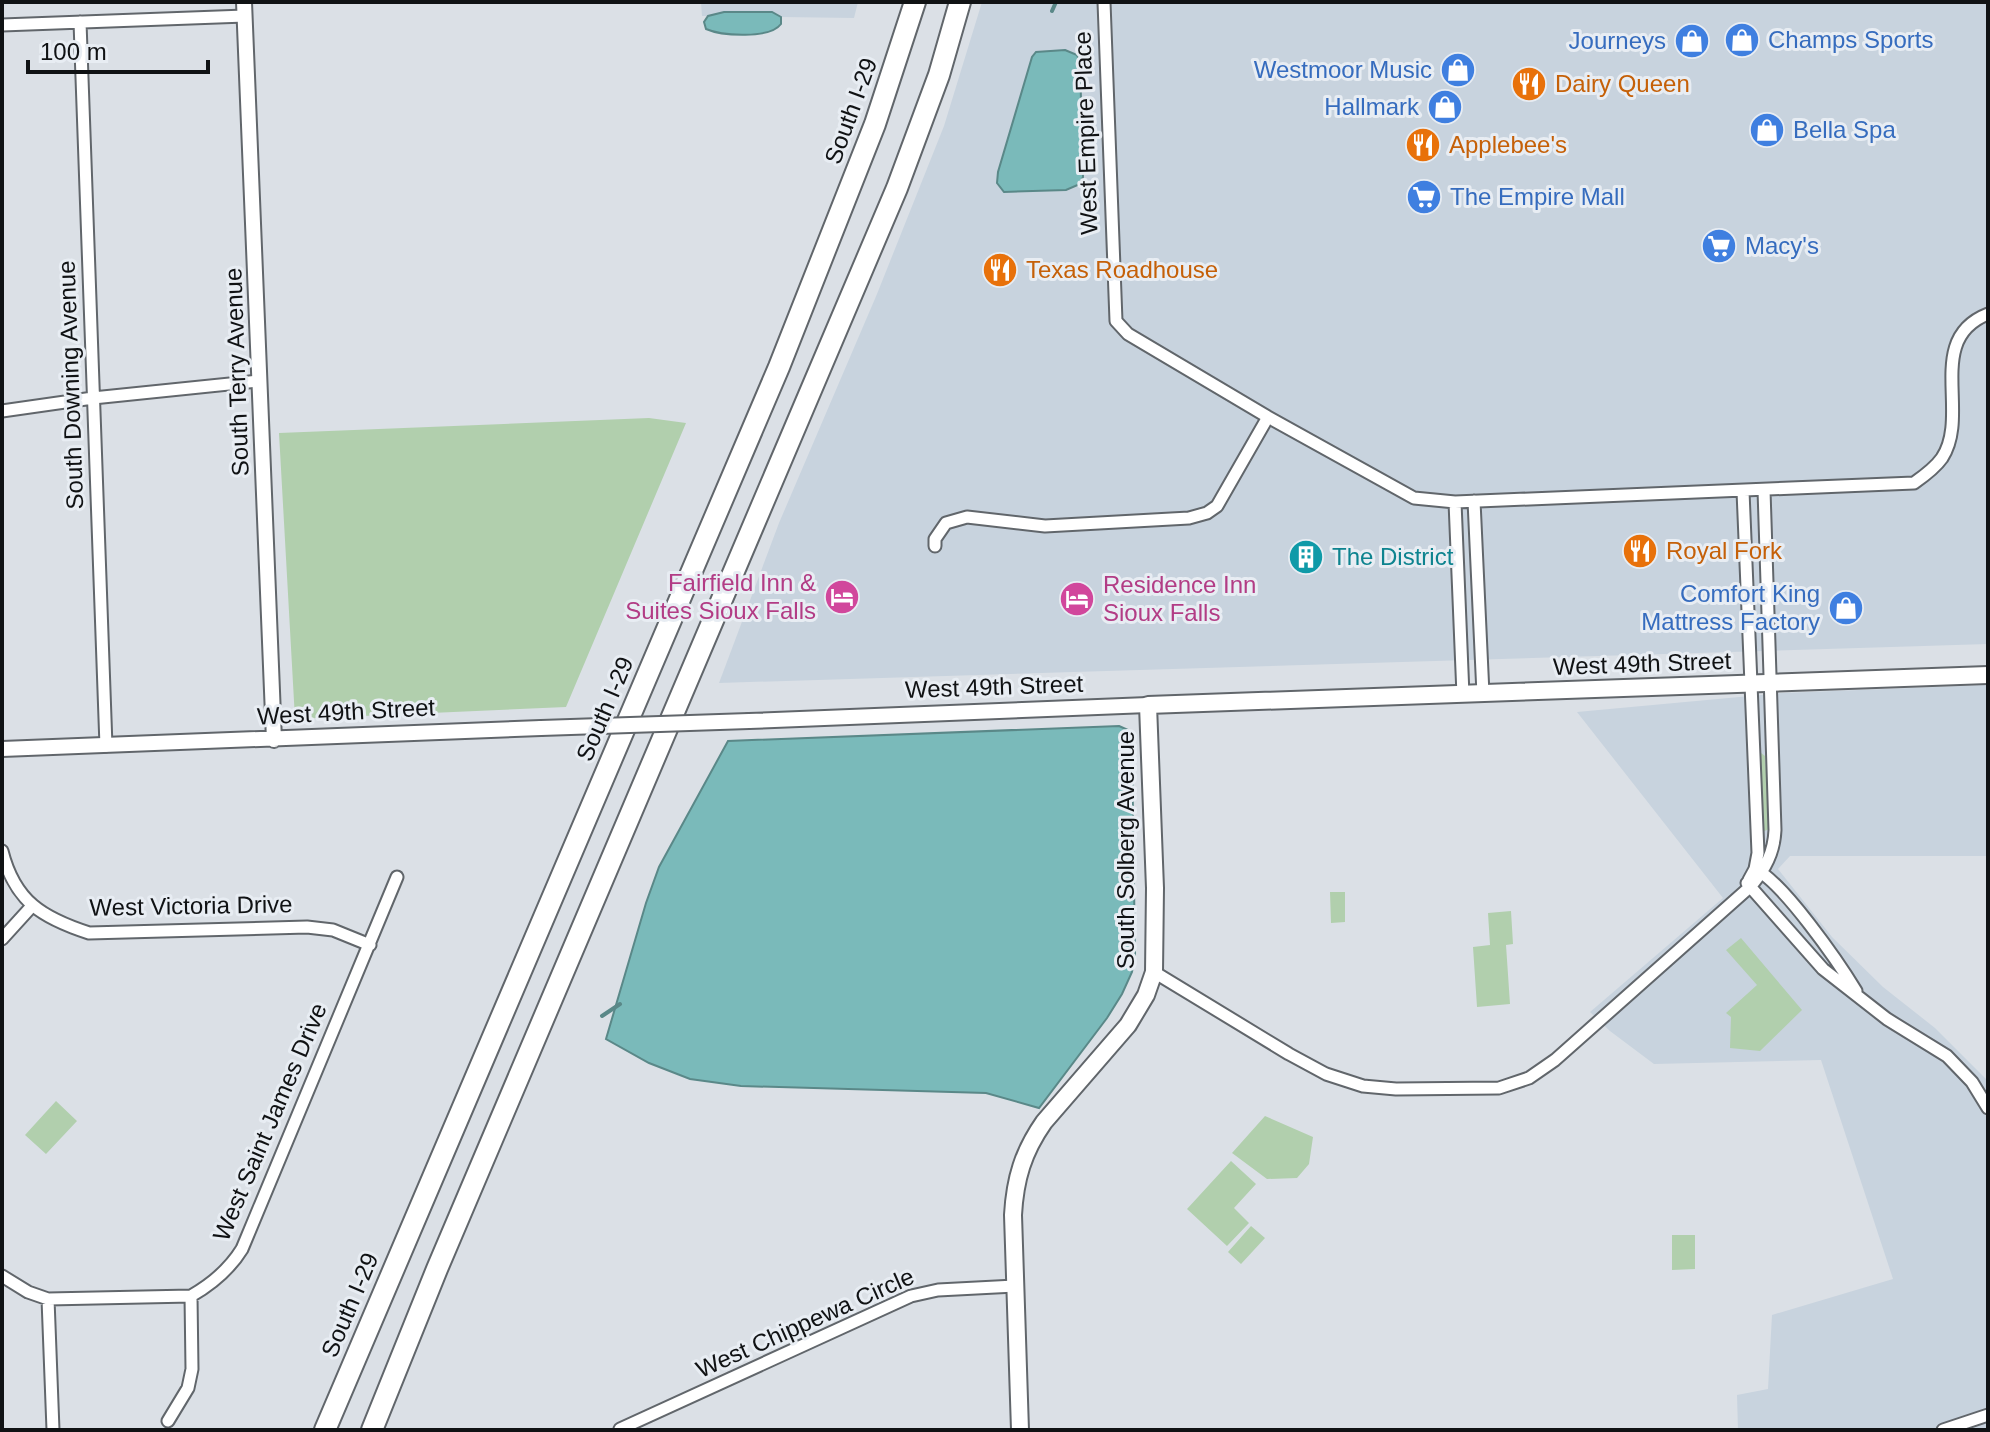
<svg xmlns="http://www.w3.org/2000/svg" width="1990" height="1432" viewBox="0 0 1990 1432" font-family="Arial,sans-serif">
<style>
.built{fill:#c8d3de}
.green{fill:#b1cfad}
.water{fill:#7ababa;stroke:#5a8888;stroke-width:2}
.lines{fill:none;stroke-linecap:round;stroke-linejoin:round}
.stream{stroke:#5a8888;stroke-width:4}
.minor-casing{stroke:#61666b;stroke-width:15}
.tertiary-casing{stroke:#61666b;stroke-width:18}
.secondary-casing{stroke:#61666b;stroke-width:20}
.motorway-casing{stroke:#61666b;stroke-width:24}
.minor{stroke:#fff;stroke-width:11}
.tertiary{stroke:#fff;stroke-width:14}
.secondary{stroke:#fff;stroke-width:16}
.motorway{stroke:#fff;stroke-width:20}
.tertiary-bridge-casing{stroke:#61666b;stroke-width:18;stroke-linecap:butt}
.tertiary-bridge{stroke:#fff;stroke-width:14}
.labels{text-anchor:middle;stroke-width:6;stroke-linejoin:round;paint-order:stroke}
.shop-label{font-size:24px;fill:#366cbe;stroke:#e8edf3;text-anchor:start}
.food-label{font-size:24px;fill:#c56008;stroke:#e8edf3;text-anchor:start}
.street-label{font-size:24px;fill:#101214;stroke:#e8edf3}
.culture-label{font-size:24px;fill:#0d838f;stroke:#e8edf3;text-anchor:start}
.hotel-label{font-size:24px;fill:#b23c85;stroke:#e8edf3;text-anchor:end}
</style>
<rect width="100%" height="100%" fill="#dbe0e6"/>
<path class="built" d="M701,2H858L854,18L702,16Z
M982,2H1988V644L719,683L779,523L877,294L944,126Z
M1988,685V856H1790L1778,869L1832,937L1883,987L1935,1028L1988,1081V1430H1738L1737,1395L1768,1389L1772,1315L1893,1279L1821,1060L1654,1064L1610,1031L1590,1012L1723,898L1577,712L1782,693Z"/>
<path class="green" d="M649,418L686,423L566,707L295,719L279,433Z
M1761,753L1765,756L1770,829L1764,831L1763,823L1759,754Z
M1330,892H1345V922L1331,923Z
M1511,911L1513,944L1506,945L1510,1004L1477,1007L1473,947L1490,945L1488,913Z
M1741,938L1802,1010L1760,1051L1730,1048L1731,1017L1726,1013L1757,985L1726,950Z
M56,1101L77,1121L46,1154L25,1135Z
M1265,1116L1313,1137L1309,1164L1297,1178L1267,1179L1232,1153Z
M1231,1161L1256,1184L1234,1208L1249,1223L1227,1246L1187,1209Z
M1251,1226L1265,1238L1241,1264L1228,1252Z
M1672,1235H1695V1269L1672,1270Z"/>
<path class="water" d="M724,12H772L781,17V24C770,39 722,36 706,29L704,22L708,16Z
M1065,50L1077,55L1080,62L1083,177L1080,184L1066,190L1004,192L997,183L998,172L1032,57L1036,52Z
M1119,726L1128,730L1132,747L1135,954L1132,972L1122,994L1107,1018L1039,1108L986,1093L741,1086L690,1079L649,1063L606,1039L646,903L659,867L728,741Z"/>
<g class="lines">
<path class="stream" d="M1052,11L1056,2
M602,1016L620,1004"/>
<g class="minor-casing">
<path id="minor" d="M1104,2L1116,321L1128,334L1268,417L1414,498L1455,502L1914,483C1924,476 1935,468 1942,458C1971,414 1924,339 1988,314
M80,22L106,746
M2,25L245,16
M2,411L93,398L259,381
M1743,491L1758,853L1755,869L1749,880
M1474,501L1483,694
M1455,502L1463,695
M935,546V539L946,523L967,517L1045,526L1189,518L1207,513L1217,506L1268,417
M2,851C15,902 43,918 89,933L307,927L333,930L370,945
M1755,869C1783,882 1839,963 1856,991
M1747,883L1823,969L1887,1019L1947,1056L1972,1082L1988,1108
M2,939L32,906
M1154,972L1289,1054L1326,1074L1363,1086L1396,1089L1499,1088L1529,1078L1555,1060L1751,886C1765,869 1774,853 1775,830L1764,490
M2,1276L28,1292L48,1299L191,1296C212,1284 229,1270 242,1249L397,877
M48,1299L53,1430
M168,1421L188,1388L192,1369L191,1296
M620,1429L911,1296L938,1290L1015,1286
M1943,1430L1988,1415"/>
</g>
<g class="tertiary-casing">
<path id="tertiary" d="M244,2L274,740
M749,721L1148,705
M2,749L541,728"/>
</g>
<g class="secondary-casing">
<path id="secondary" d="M1020,1430L1013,1215C1015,1179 1023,1152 1044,1122L1128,1025L1146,995L1154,972L1155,888L1148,705L1988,675"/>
</g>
<g class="motorway-casing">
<path id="motorway" d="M325,1430L779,367L875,124L915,2
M372,1430L437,1269L897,188L939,75L960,2"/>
</g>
<use href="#minor" class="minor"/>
<use href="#tertiary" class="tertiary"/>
<use href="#secondary" class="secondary"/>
<use href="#motorway" class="motorway"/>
<g class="tertiary-bridge-casing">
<path id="tertiary-bridge" d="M541,728L749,721"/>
</g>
<use href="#tertiary-bridge" class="tertiary-bridge"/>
</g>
<defs>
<g id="shop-disc" transform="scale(1.8)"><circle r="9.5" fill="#3f7fe0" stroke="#e8edf3"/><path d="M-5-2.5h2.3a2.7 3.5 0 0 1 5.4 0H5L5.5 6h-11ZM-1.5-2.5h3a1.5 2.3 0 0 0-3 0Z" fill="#fff"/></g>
<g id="restaurant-disc" transform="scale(1.8)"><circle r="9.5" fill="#e8710a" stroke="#e8edf3"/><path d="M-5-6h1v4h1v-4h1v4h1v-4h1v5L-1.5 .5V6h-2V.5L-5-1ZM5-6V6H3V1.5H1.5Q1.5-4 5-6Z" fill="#fff"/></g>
<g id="supermarket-disc" transform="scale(1.8)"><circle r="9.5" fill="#3f7fe0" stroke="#e8edf3"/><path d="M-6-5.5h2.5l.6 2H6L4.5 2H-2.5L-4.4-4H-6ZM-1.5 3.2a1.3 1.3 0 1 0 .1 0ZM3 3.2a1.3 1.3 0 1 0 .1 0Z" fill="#fff"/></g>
<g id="building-disc" transform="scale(1.8)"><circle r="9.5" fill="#0f9aa8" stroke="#e8edf3"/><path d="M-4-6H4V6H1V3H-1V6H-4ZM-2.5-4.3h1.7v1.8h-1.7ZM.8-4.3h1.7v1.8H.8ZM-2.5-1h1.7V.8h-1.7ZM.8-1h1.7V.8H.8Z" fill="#fff"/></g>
<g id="hotel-disc" transform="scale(1.8)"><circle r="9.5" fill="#d1479c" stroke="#e8edf3"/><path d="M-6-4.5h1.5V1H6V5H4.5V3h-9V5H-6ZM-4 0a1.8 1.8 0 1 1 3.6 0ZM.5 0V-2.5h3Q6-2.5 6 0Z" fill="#fff"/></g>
</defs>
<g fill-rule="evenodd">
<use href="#shop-disc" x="1742" y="40"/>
<use href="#shop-disc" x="1692" y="41"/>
<use href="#shop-disc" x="1458" y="70"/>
<use href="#restaurant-disc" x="1529" y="84"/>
<use href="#shop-disc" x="1445" y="107"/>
<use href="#shop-disc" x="1767" y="130"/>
<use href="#restaurant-disc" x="1423" y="145"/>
<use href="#supermarket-disc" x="1424" y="197"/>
<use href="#supermarket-disc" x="1719" y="246"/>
<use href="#restaurant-disc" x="1000" y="270"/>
<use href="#restaurant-disc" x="1640" y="551"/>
<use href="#building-disc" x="1306" y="557"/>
<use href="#hotel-disc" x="842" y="597"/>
<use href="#hotel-disc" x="1077" y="599"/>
<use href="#shop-disc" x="1846" y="608"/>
</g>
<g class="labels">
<g class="shop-label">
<text x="1768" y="48">Champs Sports</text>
<text x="1666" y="49" text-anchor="end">Journeys</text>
<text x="1432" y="78" text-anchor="end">Westmoor Music</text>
<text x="1419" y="115" text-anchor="end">Hallmark</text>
<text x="1793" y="138">Bella Spa</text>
<text x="1450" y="205">The Empire Mall</text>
<text x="1745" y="254">Macy's</text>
<text x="1820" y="602" text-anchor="end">Comfort King<tspan x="1820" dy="28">Mattress Factory</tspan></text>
</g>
<g class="food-label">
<text x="1555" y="92">Dairy Queen</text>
<text x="1449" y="153">Applebee's</text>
<text x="1026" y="278">Texas Roadhouse</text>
<text x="1666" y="559">Royal Fork</text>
</g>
<g class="street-label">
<text transform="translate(851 111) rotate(-70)" y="8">South I-29</text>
<text transform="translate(1086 133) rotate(-92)" y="8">West Empire Place</text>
<text transform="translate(237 372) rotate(-92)" y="8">South Terry Avenue</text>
<text transform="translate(71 385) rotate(-92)" y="8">South Downing Avenue</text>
<text transform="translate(1642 664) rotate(-2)" y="8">West 49th Street</text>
<text transform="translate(994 687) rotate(-2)" y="8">West 49th Street</text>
<text transform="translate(605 709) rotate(-67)" y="8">South I-29</text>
<text transform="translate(346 712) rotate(-3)" y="8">West 49th Street</text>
<text transform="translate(1126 850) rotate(-90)" y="8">South Solberg Avenue</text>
<text transform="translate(191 906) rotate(-1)" y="8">West Victoria Drive</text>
<text transform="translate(270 1122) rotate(-67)" y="8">West Saint James Drive</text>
<text transform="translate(350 1305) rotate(-67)" y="8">South I-29</text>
<text transform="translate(805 1323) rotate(-24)" y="8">West Chippewa Circle</text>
</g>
<g class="culture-label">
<text x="1332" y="565">The District</text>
</g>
<g class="hotel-label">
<text x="816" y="591">Fairfield Inn &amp;<tspan x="816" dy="28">Suites Sioux Falls</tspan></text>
<text x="1103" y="593" text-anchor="start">Residence Inn<tspan x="1103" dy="28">Sioux Falls</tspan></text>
</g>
</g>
<rect width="1990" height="1432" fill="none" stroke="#101214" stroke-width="8"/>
<path d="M28 60v12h180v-12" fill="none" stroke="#101214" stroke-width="4"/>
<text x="40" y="60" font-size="24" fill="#101214" stroke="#e8edf3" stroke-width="6" paint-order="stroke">100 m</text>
</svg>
